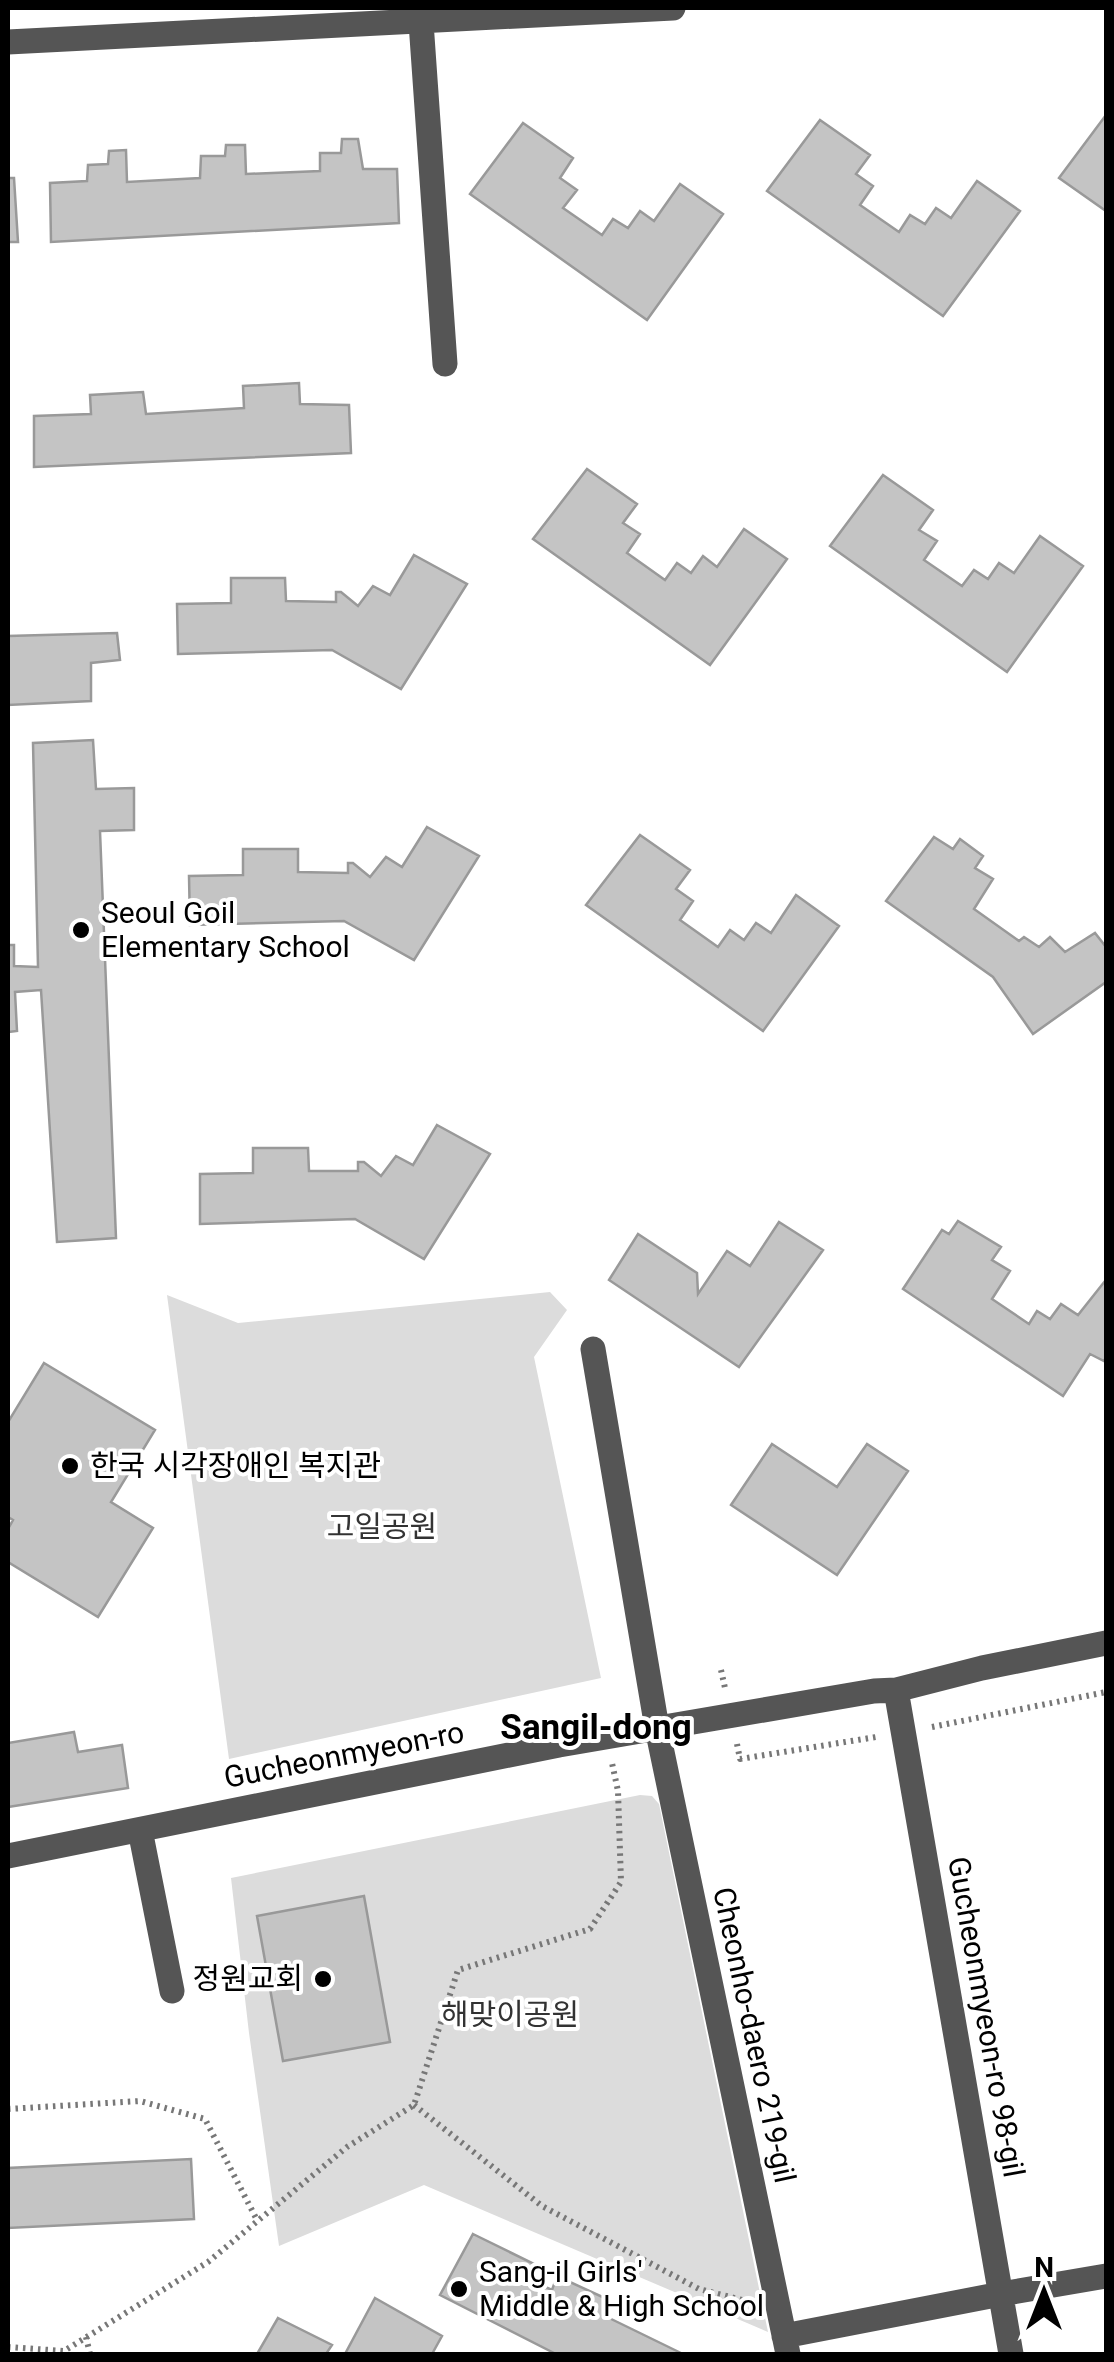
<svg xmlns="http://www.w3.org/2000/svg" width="1114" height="2362" viewBox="0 0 1114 2362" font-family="Roboto,'Noto Sans KR',sans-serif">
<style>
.green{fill:#dcdcdc}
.building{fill:#c4c4c4;stroke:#999;stroke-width:2.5}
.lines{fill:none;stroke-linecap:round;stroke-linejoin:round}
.path{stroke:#777;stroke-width:6;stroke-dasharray:2.5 5;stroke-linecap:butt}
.minor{stroke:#555;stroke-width:25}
.poi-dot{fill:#000;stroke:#fff;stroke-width:4}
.labels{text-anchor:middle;stroke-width:8;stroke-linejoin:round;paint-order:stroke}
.poi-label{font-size:30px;fill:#000;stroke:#fff;text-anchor:start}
.park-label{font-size:30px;fill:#333;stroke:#fff}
.street-label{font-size:30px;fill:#000;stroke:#fff}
.quarter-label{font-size:35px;font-weight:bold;fill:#000;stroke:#fff}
</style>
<rect width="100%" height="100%" fill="#fff"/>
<path class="green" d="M550,1292L567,1310L534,1357L601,1678L229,1759L167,1295L238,1323Z
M640,1795L652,1796L659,1804L768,2332L424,2185L279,2246L249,2033L231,1878Z"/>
<path class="building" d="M1106,115V211L1059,178Z
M820,120L870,155L856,174L873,186L860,205L899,232L910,215L925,224L936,208L951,218L977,181L1020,211L943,316L767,191Z
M523,123L573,158L560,178L577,190L563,208L602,235L613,219L628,228L640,211L654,221L680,184L723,214L647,320L470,194Z
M342,139H358L363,169H397L399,223L51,242L50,183L87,181L88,165L108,164L109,151L126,150L127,182L200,178L201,156H225L226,145H245L246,174L320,171V153H341Z
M8,178H14L18,242H8Z
M299,383L300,404L349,405L351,453L34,467V416L91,414L90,395L143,392L146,414L244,408L243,386Z
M587,469L637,504L623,523L640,534L627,553L665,580L677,563L691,573L703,556L717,567L744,529L787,559L710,665L533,539Z
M883,475L933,510L919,530L937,541L924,560L962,586L974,570L988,579L999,563L1014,573L1040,536L1083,566L1007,672L830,546Z
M414,555L467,584L401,689L332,650L178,654L177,604L231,603V578H285L286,601L336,602V592H341L358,606L373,586L390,595Z
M117,633L120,660L91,663V701L8,705V636Z
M93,740L96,789L134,788V830L100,831L116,1238L57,1242L41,990L15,992L17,1031L8,1032V945H14V966L38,967L33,743Z
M427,827L479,856L414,960L344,921L190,925L189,876L243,875V849H298V872L348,873V863H353L370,877L386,857L402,867Z
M640,835L690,870L676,889L693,901L680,920L718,947L730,930L744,940L756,923L771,933L796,895L839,926L763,1031L586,905Z
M934,837L953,849L960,839L983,856L975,868L993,879L974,909L1019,941L1024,937L1039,947L1050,937L1065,952L1095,933L1106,947V982L1033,1034L993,977L886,901Z
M437,1125L490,1154L424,1259L355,1219L200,1224V1174L253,1173V1148H308L309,1171H358V1162H364L381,1176L396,1156L413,1165Z
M958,1221L1001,1247L992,1260L1010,1271L992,1299L1029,1324L1037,1311L1050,1319L1061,1304L1078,1315L1105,1281L1106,1283V1357L1104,1361L1090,1354L1063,1396L903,1289L942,1230L949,1234Z
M779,1222L823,1250L739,1367L609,1280L638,1234L697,1273L698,1294L727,1251L750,1266Z
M44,1363L155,1430L111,1502L153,1528L98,1617L8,1562V1529L13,1520L8,1517V1422Z
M772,1444L837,1487L867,1444L908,1471L837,1575L731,1505Z
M74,1732L78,1752L122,1745L128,1788L8,1807V1743Z
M364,1896L390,2042L283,2061L257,1916Z
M191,2159L194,2219L8,2228V2168Z
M473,2234L540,2267L535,2282L552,2290L557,2276L609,2300L603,2315L683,2354H556L440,2295Z
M375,2298L442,2336L432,2354H345Z
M278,2318L332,2345L326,2354H257Z"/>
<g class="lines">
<path class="path" d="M721,1670L725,1688
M932,1727L1106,1692
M737,1744L740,1759L876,1737
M414,2105L542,2206L699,2289L750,2302
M8,2109L140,2101L205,2119L257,2220
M86,2337L90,2354
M8,2347L64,2351L208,2262L347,2147L414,2105L458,1970L590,1929L621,1882L618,1791L612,1763"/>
<path class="minor" d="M420,8L445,364
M8,42L673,8
M593,1349L657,1728L788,2354
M896,1690L1011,2354
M140,1830L172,1991
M8,1856L559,1745L874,1691L896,1690L982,1668L1106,1643
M784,2336L1001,2294L1106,2276"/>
</g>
<g class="poi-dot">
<circle cx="81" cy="930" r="10"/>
<circle cx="70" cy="1466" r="10"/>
<circle cx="323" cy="1979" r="10"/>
<circle cx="459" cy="2289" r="10"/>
</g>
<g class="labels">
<g class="poi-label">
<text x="101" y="923">Seoul Goil<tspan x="101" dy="34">Elementary School</tspan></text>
<text x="90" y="1476">한국 시각장애인 복지관</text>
<text x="303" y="1989" text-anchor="end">정원교회</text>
<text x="479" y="2282">Sang-il Girls'<tspan x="479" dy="34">Middle &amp; High School</tspan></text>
</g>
<g class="park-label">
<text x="382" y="1537">고일공원</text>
<text x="510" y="2025">해맞이공원</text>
</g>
<g class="street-label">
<text transform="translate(344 1755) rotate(-11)" y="10">Gucheonmyeon-ro</text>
<text transform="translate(986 2017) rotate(80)" y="10">Gucheonmyeon-ro 98-gil</text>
<text transform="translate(754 2035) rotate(78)" y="10">Cheonho-daero 219-gil</text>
</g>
<g class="quarter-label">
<text x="596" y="1739">Sangil-dong</text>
</g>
</g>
<rect width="1114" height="2362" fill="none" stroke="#000000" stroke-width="20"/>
<g transform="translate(1044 2292)" stroke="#ffffff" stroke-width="8" paint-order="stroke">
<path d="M0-8L18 38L0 25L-18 38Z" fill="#000000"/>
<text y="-15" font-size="28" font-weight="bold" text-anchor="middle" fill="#000000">N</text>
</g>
</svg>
